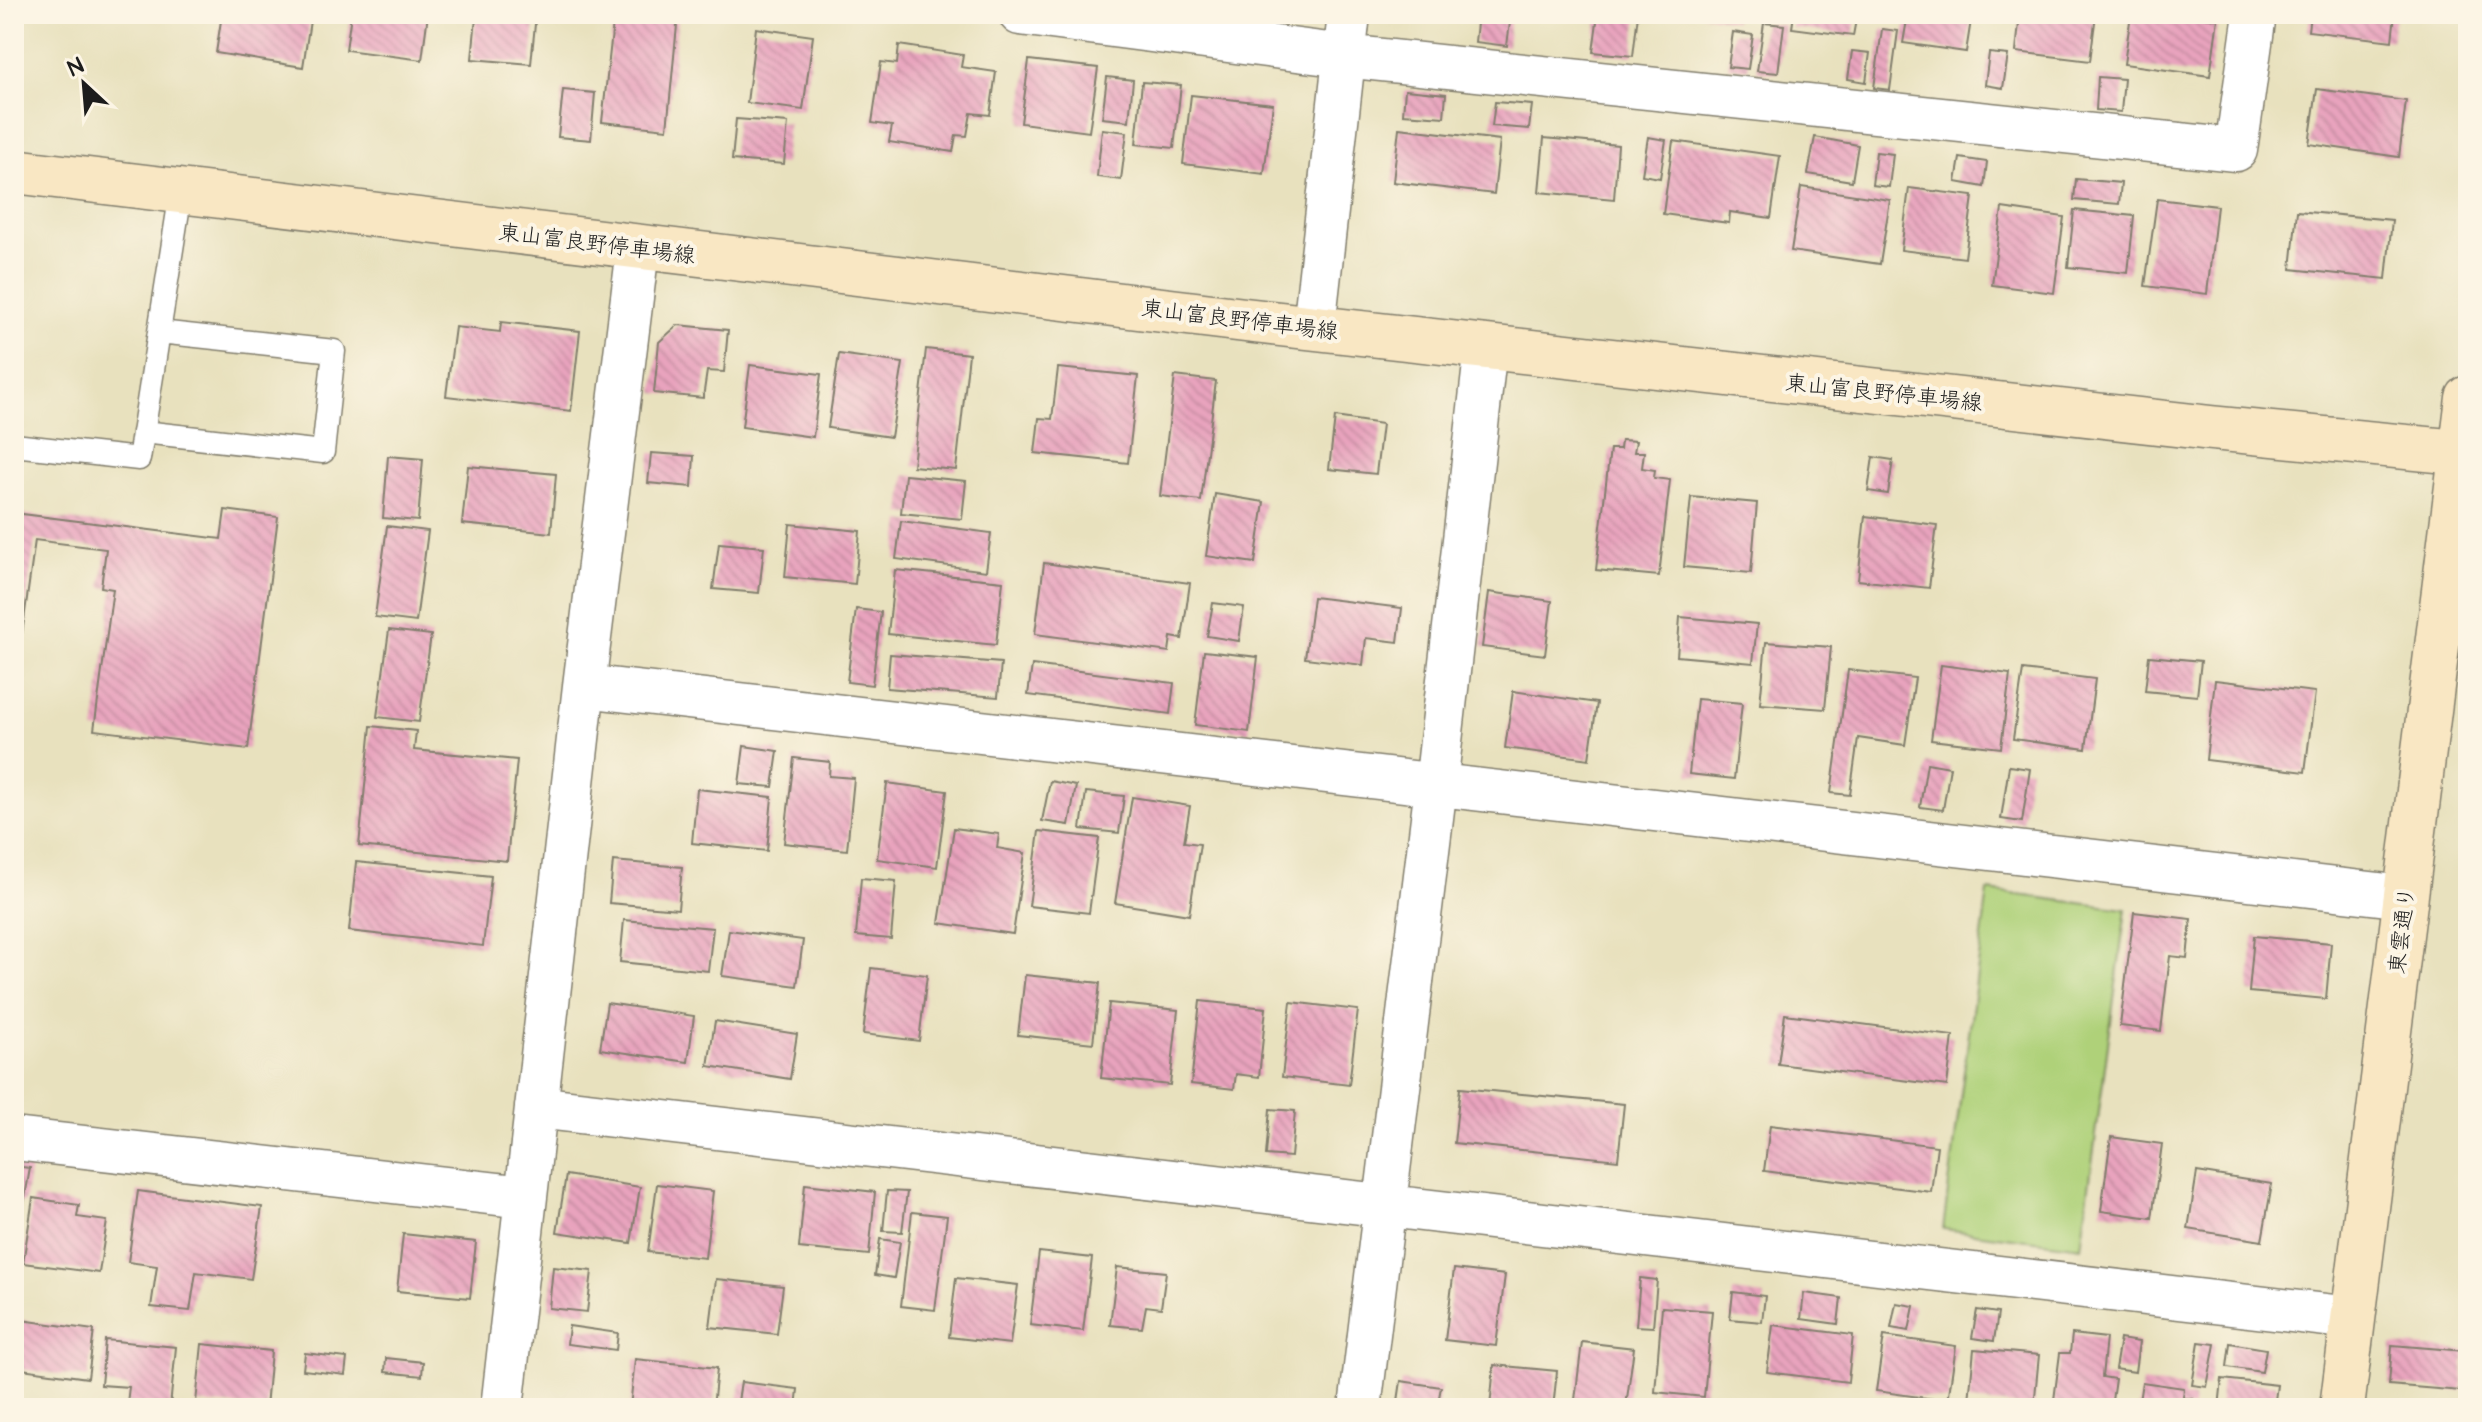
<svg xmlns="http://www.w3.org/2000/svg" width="2482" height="1422" viewBox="0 0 2482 1422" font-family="'Architects Daughter','Klee One',sans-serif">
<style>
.park{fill:#afd179;stroke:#66764a;stroke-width:2}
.building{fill:url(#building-back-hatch)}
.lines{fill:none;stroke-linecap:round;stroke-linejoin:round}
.lane-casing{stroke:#827e6d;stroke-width:25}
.street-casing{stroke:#827e6d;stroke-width:45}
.secondary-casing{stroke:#827e6d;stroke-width:47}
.lane{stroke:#fff;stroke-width:22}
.street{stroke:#fff;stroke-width:42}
.secondary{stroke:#f9e7c3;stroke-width:44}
.labels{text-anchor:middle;stroke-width:8;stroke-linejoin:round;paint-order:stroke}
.street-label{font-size:22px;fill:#1c1c1c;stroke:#fcf5e5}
</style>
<defs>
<pattern id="building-back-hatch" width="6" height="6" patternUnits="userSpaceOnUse" patternTransform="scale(2)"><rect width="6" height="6" fill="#e8a3bd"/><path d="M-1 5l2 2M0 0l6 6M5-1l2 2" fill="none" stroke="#c68ca2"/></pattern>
</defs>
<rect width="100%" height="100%" fill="#fcf5e5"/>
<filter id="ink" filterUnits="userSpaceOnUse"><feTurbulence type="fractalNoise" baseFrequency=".0125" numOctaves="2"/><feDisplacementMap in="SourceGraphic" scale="16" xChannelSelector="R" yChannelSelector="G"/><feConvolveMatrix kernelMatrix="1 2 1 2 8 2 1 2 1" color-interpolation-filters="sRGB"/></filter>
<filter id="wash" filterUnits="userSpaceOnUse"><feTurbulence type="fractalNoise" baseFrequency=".006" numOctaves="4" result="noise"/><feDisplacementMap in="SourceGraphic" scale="32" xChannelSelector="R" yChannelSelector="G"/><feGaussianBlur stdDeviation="1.8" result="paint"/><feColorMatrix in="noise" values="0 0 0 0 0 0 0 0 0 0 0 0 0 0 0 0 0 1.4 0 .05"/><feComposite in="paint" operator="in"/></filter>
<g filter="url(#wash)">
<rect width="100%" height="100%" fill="#e8e1be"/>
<path class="park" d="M1988,891L2126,909L2081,1247L1943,1229Z"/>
<g id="blocks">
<path class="building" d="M222,14H311L303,67L216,53Z
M351,14H428L422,60L346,50Z
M496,14H536L531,64L472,59L476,18L495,20Z
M614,14L678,15L667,129L602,122Z
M1478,14H1511L1507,46L1475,42Z
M1598,14H1638L1633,56L1593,52Z
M1701,14H1736L1735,21Z
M1794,14H1857L1853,36L1792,28Z
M1908,14H1972L1966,52L1903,43Z
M2020,14H2096L2090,61L2016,52Z
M2131,14H2177L2218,19L2210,76L2124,64Z
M2310,14H2395L2392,41L2308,31Z
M1764,23L1784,25L1778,73L1757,71Z
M756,28L813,36L803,110L747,103Z
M1882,29L1898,31L1890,90L1874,88Z
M1733,32L1753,35L1748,69L1728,67Z
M899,45L963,55L961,67L996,72L990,115L971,113L967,136L956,135L953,152L889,142L892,126L872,123L881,62L897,64Z
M1852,51L1870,53L1866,82L1848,79Z
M1989,53L2008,55L2003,88L1985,85Z
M1029,60L1098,68L1089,132L1021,123Z
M1107,77L1133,80L1129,121L1102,118Z
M2098,77L2124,79L2121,112L2096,110Z
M1142,82L1181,85L1174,148L1136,144Z
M2317,89L2406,101L2399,157L2309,144Z
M563,90L595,93L591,140L558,137Z
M1405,90L1446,94L1444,117L1403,114Z
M1191,95L1273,104L1264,174L1183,164Z
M1495,102L1532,105L1529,129L1492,126Z
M736,119L788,123L784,164L732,160Z
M1399,128L1500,140L1494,194L1393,182Z
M1102,129L1127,132L1121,180L1097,177Z
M1648,137L1666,140L1660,178L1642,175Z
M1815,137L1858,145L1852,181L1808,174Z
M1544,138L1618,145L1614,199L1539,192Z
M1673,141L1780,156L1771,218L1730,212L1729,223L1663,214Z
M1876,152L1893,154L1889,187L1872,185Z
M1960,158L1987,162L1984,187L1956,182Z
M2076,179L2121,183L2119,204L2074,200Z
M1801,187L1890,200L1880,264L1791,251Z
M1909,188L1973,196L1965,258L1901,250Z
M2157,199L2217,206L2207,294L2145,286Z
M2002,208L2064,217L2054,293L1992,285Z
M2074,210L2134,216L2128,273L2068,267Z
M2297,211L2392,220L2386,279L2291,269Z
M501,322L580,331L571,411L446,396L455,327L500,332Z
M678,325L728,330L724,372L707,371L703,398L654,393L659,342Z
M926,349L969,354L956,470L913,466Z
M839,354L903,363L891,437L828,428Z
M750,365L821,374L813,437L742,427Z
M1058,368L1138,376L1128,463L1035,453L1039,418L1052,419Z
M1175,376L1216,381L1201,501L1160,496Z
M1335,417L1382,424L1376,474L1329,469Z
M1621,440L1636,441L1634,452H1644L1642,468L1655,470L1654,478L1670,480L1659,576L1596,570L1610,449H1620Z
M651,453L694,456L692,487L648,483Z
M388,456L423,459L418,521L383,518Z
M1873,457L1893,460L1888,494L1868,491Z
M468,466L556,474L551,533L462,524Z
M905,475L966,481L962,519L901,513Z
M1215,494L1264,502L1255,563L1206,556Z
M1691,497L1757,503L1751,573L1684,567Z
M225,510L278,517L248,749L94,730L113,589L101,587L106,549L35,540L14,692V513L221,539Z
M1865,516L1937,525L1929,588L1858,580Z
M901,521L991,533L986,571L896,559Z
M790,524L860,531L855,584L785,577Z
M387,526L428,531L416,622L375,617Z
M719,543L764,547L759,593L713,589Z
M1044,563L1190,583L1182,639L1171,637L1169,652L1035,634Z
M895,570L1003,581L996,645L888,634Z
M1489,592L1552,601L1545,655L1482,647Z
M1313,597L1402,608L1398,642L1366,638L1363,665L1305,658Z
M1213,603L1244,607L1239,641L1207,636Z
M856,609L881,612L872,685L847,682Z
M1680,617L1757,624L1753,663L1677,656Z
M389,630L431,635L419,722L377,717Z
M1766,642L1831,647L1825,709L1760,704Z
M1204,651L1258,657L1249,732L1195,725Z
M890,654L1001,663L998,697L887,688Z
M2149,656L2201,661L2197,696L2145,691Z
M1032,665L1174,683L1170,714L1028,695Z
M1941,665L2010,674L2001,748L1931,740Z
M1848,670L1915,678L1905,745L1858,738L1850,795L1831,793Z
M2023,670L2095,679L2086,749L2013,739Z
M2215,680L2315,692L2305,772L2206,760Z
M1513,691L1597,703L1589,759L1505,748Z
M1697,699L1742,703L1734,779L1689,774Z
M371,726L416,731L414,750L517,760L507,861L359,846Z
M744,746L778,751L773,787L739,784Z
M794,758L830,762L829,776L854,778L847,850L784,843Z
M1927,763L1950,767L1943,810L1920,807Z
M2009,766L2030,769L2022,822L2001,819Z
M1050,781L1076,786L1069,825L1042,821Z
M887,783L947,791L937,867L877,859Z
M697,789L772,797L767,851L692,843Z
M1086,792L1124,796L1119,833L1081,829Z
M1132,797L1190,806L1184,842L1200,844L1189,915L1115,903Z
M954,828L999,834L997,848L1025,853L1013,934L939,923Z
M1039,831L1099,838L1089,913L1029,906Z
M613,861L682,867L678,909L609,903Z
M356,862L491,876L483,946L349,931Z
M861,878L896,881L891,939L856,936Z
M2134,912L2191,919L2187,958L2170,956L2161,1031L2120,1026Z
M624,920L713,928L708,971L620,962Z
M729,930L803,940L797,986L722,976Z
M2254,936L2331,943L2326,999L2249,992Z
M871,968L927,975L919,1041L863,1034Z
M1025,975L1100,983L1093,1043L1018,1035Z
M1200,1001L1266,1008L1259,1077L1236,1074L1234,1089L1191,1084Z
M1291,1002L1358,1010L1349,1085L1282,1077Z
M607,1003L694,1016L688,1062L600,1049Z
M1109,1003L1178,1010L1170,1085L1101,1078Z
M1785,1014L1953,1036L1947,1086L1778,1064Z
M715,1021L797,1034L790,1079L708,1066Z
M1460,1088L1624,1104L1618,1160L1454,1143Z
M1270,1109L1295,1111L1291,1157L1266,1155Z
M1770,1125L1937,1146L1931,1192L1764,1171Z
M2111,1137L2162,1144L2152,1218L2101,1211Z
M14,1166L30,1168L24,1203L14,1201Z
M2197,1172L2272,1184L2262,1241L2188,1229Z
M566,1175L640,1187L631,1243L557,1232Z
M657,1184L713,1191L705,1258L648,1252Z
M805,1184L875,1192L869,1255L799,1248Z
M138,1191L262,1207L251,1279L196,1272L190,1311L151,1307L157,1266L128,1262Z
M887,1191L907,1192L902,1232L883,1231Z
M33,1198L79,1205L77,1217L107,1221L99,1273L23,1263Z
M912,1212L947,1216L935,1310L901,1306Z
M403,1234L476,1242L470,1298L397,1291Z
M880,1239L900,1242L894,1278L875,1275Z
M1039,1252L1092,1258L1083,1331L1030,1325Z
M553,1267L592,1271L587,1312L549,1308Z
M1117,1267L1166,1272L1161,1308L1146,1306L1142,1328L1110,1325Z
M1454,1269L1505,1275L1496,1346L1445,1340Z
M956,1278L1018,1285L1010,1344L949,1337Z
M1640,1278L1657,1280L1653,1327L1636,1326Z
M716,1279L783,1286L777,1334L710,1327Z
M1733,1292L1765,1296L1762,1322L1730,1319Z
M1804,1293L1841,1298L1838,1324L1801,1319Z
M1896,1303L1914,1306L1909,1331L1891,1328Z
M1662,1307L1712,1311L1704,1397L1655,1392Z
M1977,1310L1998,1313L1994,1341L1972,1338Z
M14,1319L94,1330L88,1378L14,1368Z
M1773,1325L1853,1335L1848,1382L1767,1372Z
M569,1326L618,1333L616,1350L567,1344Z
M2072,1334L2106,1338L2102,1377L2115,1379L2111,1408H2053L2060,1353H2070Z
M1884,1336L1956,1346L1948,1401L1876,1391Z
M2120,1339L2139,1342L2135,1372L2115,1369Z
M105,1340L176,1347L170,1407L127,1403L129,1387L101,1385Z
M1582,1342L1634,1348L1626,1406L1575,1400Z
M2199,1342L2215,1344L2207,1387L2192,1385Z
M2230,1343L2266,1349L2262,1372L2227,1367Z
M202,1344L271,1351L266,1408L196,1403Z
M2392,1345L2465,1351L2461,1391L2389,1385Z
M1974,1349L2039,1355L2034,1407L1969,1401Z
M305,1353L347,1358L345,1375L303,1370Z
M386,1358L423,1362L422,1376L385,1372Z
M635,1359L717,1368L713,1408H630Z
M1494,1365L1557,1371L1553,1408H1490Z
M2222,1379L2277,1385L2274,1408H2219Z
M1401,1381L1441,1387L1437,1408L1419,1405V1408H1397Z
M741,1382L798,1389L796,1408H737Z
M2142,1382L2184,1388L2183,1398L2193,1399L2192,1408H2138Z"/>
</g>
</g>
<g filter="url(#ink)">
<use href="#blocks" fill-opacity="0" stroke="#827e6d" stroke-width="2"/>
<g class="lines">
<g class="lane-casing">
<path id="lane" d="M143,432L323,452L334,351L159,332
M14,445L139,459L181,192"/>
</g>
<g class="street-casing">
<path id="street" d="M1020,14L1344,56L2236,150L2255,14
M1314,327L1349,14
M584,686L2405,897
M536,1107L2352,1318
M14,1139L525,1197
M502,1408L584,686L638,249
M1360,1408L1436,785L1486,347"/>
</g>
<g class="secondary-casing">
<path id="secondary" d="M14,171L1245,320L2211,428L2468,453
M2342,1408L2468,398"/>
</g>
<use href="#lane" class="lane"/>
<use href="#street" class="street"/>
<use href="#secondary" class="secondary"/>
</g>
</g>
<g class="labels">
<g class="street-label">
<text transform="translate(597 243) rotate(7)" y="8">東山富良野停車場線</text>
<text transform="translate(1240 319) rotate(7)" y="8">東山富良野停車場線</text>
<text transform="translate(1884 392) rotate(6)" y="8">東山富良野停車場線</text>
<text transform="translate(2401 930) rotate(-83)" y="8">東雲通り</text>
</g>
</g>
<rect width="2482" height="1422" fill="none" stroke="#fcf5e5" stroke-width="48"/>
<g transform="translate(84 84) rotate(334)" stroke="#fcf5e5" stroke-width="6" paint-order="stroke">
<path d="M0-6L14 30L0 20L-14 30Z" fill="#1c1c1c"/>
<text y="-12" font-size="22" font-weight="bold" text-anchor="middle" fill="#1c1c1c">N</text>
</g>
</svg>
